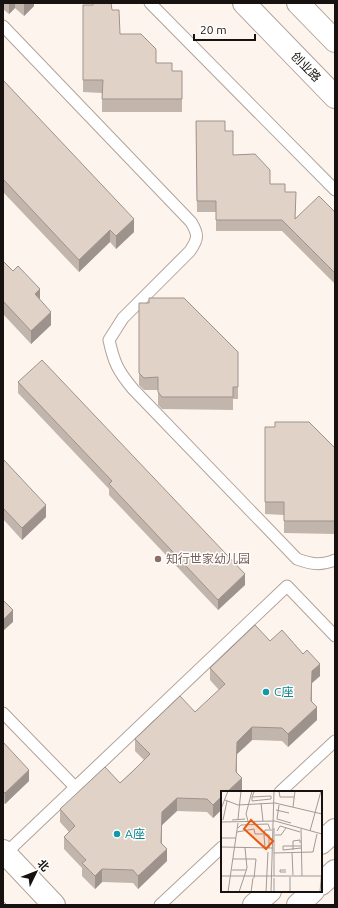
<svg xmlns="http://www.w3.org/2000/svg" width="338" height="908" viewBox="0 0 338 908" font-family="Ubuntu,'Noto Sans SC',sans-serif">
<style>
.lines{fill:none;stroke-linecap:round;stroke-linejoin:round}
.lane-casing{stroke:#b1a39a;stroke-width:13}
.street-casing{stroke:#b1a39a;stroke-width:24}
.secondary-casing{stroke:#b1a39a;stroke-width:24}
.primary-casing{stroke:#b1a39a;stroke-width:24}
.lane{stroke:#fff;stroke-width:11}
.street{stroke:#fff;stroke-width:22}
.secondary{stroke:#fff;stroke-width:22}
.primary{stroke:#fff;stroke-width:22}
.wall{fill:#c2b5ac}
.shaded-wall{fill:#9e938c}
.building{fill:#e1d2c8;stroke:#9e938c}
.education-dot{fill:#8d6e63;stroke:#fff;stroke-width:1.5}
.culture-dot{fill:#0f9aa8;stroke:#fff;stroke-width:1.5}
.labels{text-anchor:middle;stroke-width:3;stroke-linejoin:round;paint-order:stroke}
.street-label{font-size:12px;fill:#17120f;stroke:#fff}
.education-label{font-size:12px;fill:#785e54;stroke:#fff;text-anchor:start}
.culture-label{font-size:12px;fill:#0d838f;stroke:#fff;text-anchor:start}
.inset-road{fill:none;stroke:#a19a95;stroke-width:1}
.view{fill:#e8590c;fill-opacity:0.15;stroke:#e8590c;stroke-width:2}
.inset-edge{fill:none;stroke:#17120f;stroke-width:2}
</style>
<rect width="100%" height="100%" fill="#fdf4ee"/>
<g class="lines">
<g class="lane-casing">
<path id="lane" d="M150,3L335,190
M3,26L191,222C199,235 198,239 190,251L123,318L109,340C114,363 118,371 133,389L297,559C311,564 320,566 335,560
M3,713L75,787
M280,792L335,741
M5,854L287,586L335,636
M160,905L222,847"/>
</g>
<g class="street-casing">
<path id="street" d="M321,843L335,830
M254,905L270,891"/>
</g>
<g class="secondary-casing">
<path id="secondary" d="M244,3L335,97
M298,3L335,41
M3,851L54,905"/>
</g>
<g class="primary-casing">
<path id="primary" d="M321,884L335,871
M298,905L313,891"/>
</g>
<use href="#lane" class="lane"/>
<use href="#street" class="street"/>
<use href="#secondary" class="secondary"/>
<use href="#primary" class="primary"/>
</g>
<path class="wall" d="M3,3H34V6L24,16L15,8L9,14L3,9Z
M83,5L112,10L120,34L156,63L172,71H182V112H102V93L83,92Z
M3,80L134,232L116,249L110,242L79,272L3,192Z
M196,121L225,131L233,155L270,184L285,192L296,219L335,212V284L282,231H216V212H197Z
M3,261L40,300L51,325L31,344L3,314Z
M139,303L238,352V399H233V410L162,409L158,405V390H144L139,385Z
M18,382L245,585L218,610L109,495V489L18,393Z
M265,427L335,448V534L284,533V515L265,514Z
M3,459L46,517L22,540L3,519Z
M270,641L320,676L312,683V701L317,720L288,747L282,741L252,740L245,747L237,754V772L242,790L213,818L207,812L177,811L162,825V843L167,861L138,889L133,883L102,882L95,889L82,876V868L64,849V837L69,832L60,822V809L120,783L144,760L135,751V739L195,712L219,690L210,680V668Z
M3,742L29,781L5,804L3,802Z"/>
<path class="shaded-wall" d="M9,3H15V8L9,14Z
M24,3H34V6L24,16Z
M134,219V232L116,249V236Z
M110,230V242L79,272V260Z
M40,289V302L35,294Z
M51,312V325L31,344V331Z
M46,505V517L22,540V528Z
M245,574V585L218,610V600Z
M13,610V622L3,631V620Z
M320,664V676L312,683L311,712L317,707V720L288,747V734L312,671Z
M252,727V740L237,754L236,783L242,778V790L240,792H227L237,742Z
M29,770V781L5,804V793Z
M222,796V809L213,818V805Z
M177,798V811L162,825L161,854L167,849V861L138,889V876L162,812Z
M102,869V882L95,889V876Z"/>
<path class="building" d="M93,3H111L112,10H119L120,34H141L156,49V63H172V71H182V99H102L103,80H83V5H93Z
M3,80L134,219L116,236L110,230L79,260L3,179Z
M196,121H225V131H233V155L255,154L270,170V184H285V192H296L295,219L319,196L335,212V273L282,220H216V201H197Z
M3,261L13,271L18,266L40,289L35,294L51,312L31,331L3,301Z
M149,298H184L238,352V387H233V397H162L158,392V377L144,378L139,373V303H149Z
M42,360L245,574L218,600L109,484L112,481L18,382Z
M275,422H309L335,448V521H284V502H265V427H275Z
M3,459L46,505L22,528L3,508Z
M3,600L13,610L3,620Z
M255,625L270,641L282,630L303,654L307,650L320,664L312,671L311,701L317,707L288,734L282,728L252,727L237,742L236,772L242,778L227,792H222V796L213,805L207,799L177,798L162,812L161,843L167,849L138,876L133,870L102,869L95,876L82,863L86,860L64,837L75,826L60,809L105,767L120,783L132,772L150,754L135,739L180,696L195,712L225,684L210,668Z
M3,742L29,770L5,793L3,791Z
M3,901L7,905H3Z"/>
<circle class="education-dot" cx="158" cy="559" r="4"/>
<g class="culture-dot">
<circle cx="266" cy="692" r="4"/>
<circle cx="117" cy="834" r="4"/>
</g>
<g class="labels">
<g class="street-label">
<text transform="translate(306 67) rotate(46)" y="4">创业路</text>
</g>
<g class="education-label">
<text x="166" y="563">知行世家幼儿园</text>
</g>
<g class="culture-label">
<text x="274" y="696">C座</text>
<text x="125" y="838">A座</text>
</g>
</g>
<g transform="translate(221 791)">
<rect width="101" height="101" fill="#fdf4ee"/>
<path class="inset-road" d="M58,0L59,6H73M31,6L50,5V8L31,10V6L33,1M4,9L17,14L54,12L101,23M40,12L42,30M58,14L56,28L70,32M72,16L74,0M0,18L7,0M55,19L68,22M17,28L20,0M2,29L6,10M11,29L24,28M27,30L25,23L31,0M0,31L54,30L101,43M17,37L20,34L47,33L49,38M80,38L81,85M56,40L59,35L79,41M89,40L100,0M16,41L33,38L34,43H43L44,39H51M54,44H60L65,37M0,47H15M0,56L51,57M44,57L43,44H48V57M62,59L80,57M62,59V55H80M72,59V50L79,49V52M53,62L92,61L96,43M71,62L72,84M12,68H35L33,87M11,79H25M65,79H59V81H65M0,85H101M53,85V37M69,86V101M53,87V101M7,101L17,32M18,101L26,77L24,57M30,101L32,87M45,101L47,61M50,101L53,0M99,101L101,78"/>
<path class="view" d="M30,29L52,50L45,58L23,38Z"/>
<rect width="101" height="101" class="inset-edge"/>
</g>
<rect width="338" height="908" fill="none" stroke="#17120f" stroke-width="8"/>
<g transform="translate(36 872) rotate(47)" stroke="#ffffff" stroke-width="3" paint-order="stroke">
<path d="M0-3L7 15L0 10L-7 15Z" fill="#17120f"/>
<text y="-6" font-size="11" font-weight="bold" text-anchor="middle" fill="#17120f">北</text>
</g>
<path d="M194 34v6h61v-6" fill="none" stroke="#17120f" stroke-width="2"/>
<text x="200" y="34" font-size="12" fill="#17120f" stroke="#ffffff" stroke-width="3" paint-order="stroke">20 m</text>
</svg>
